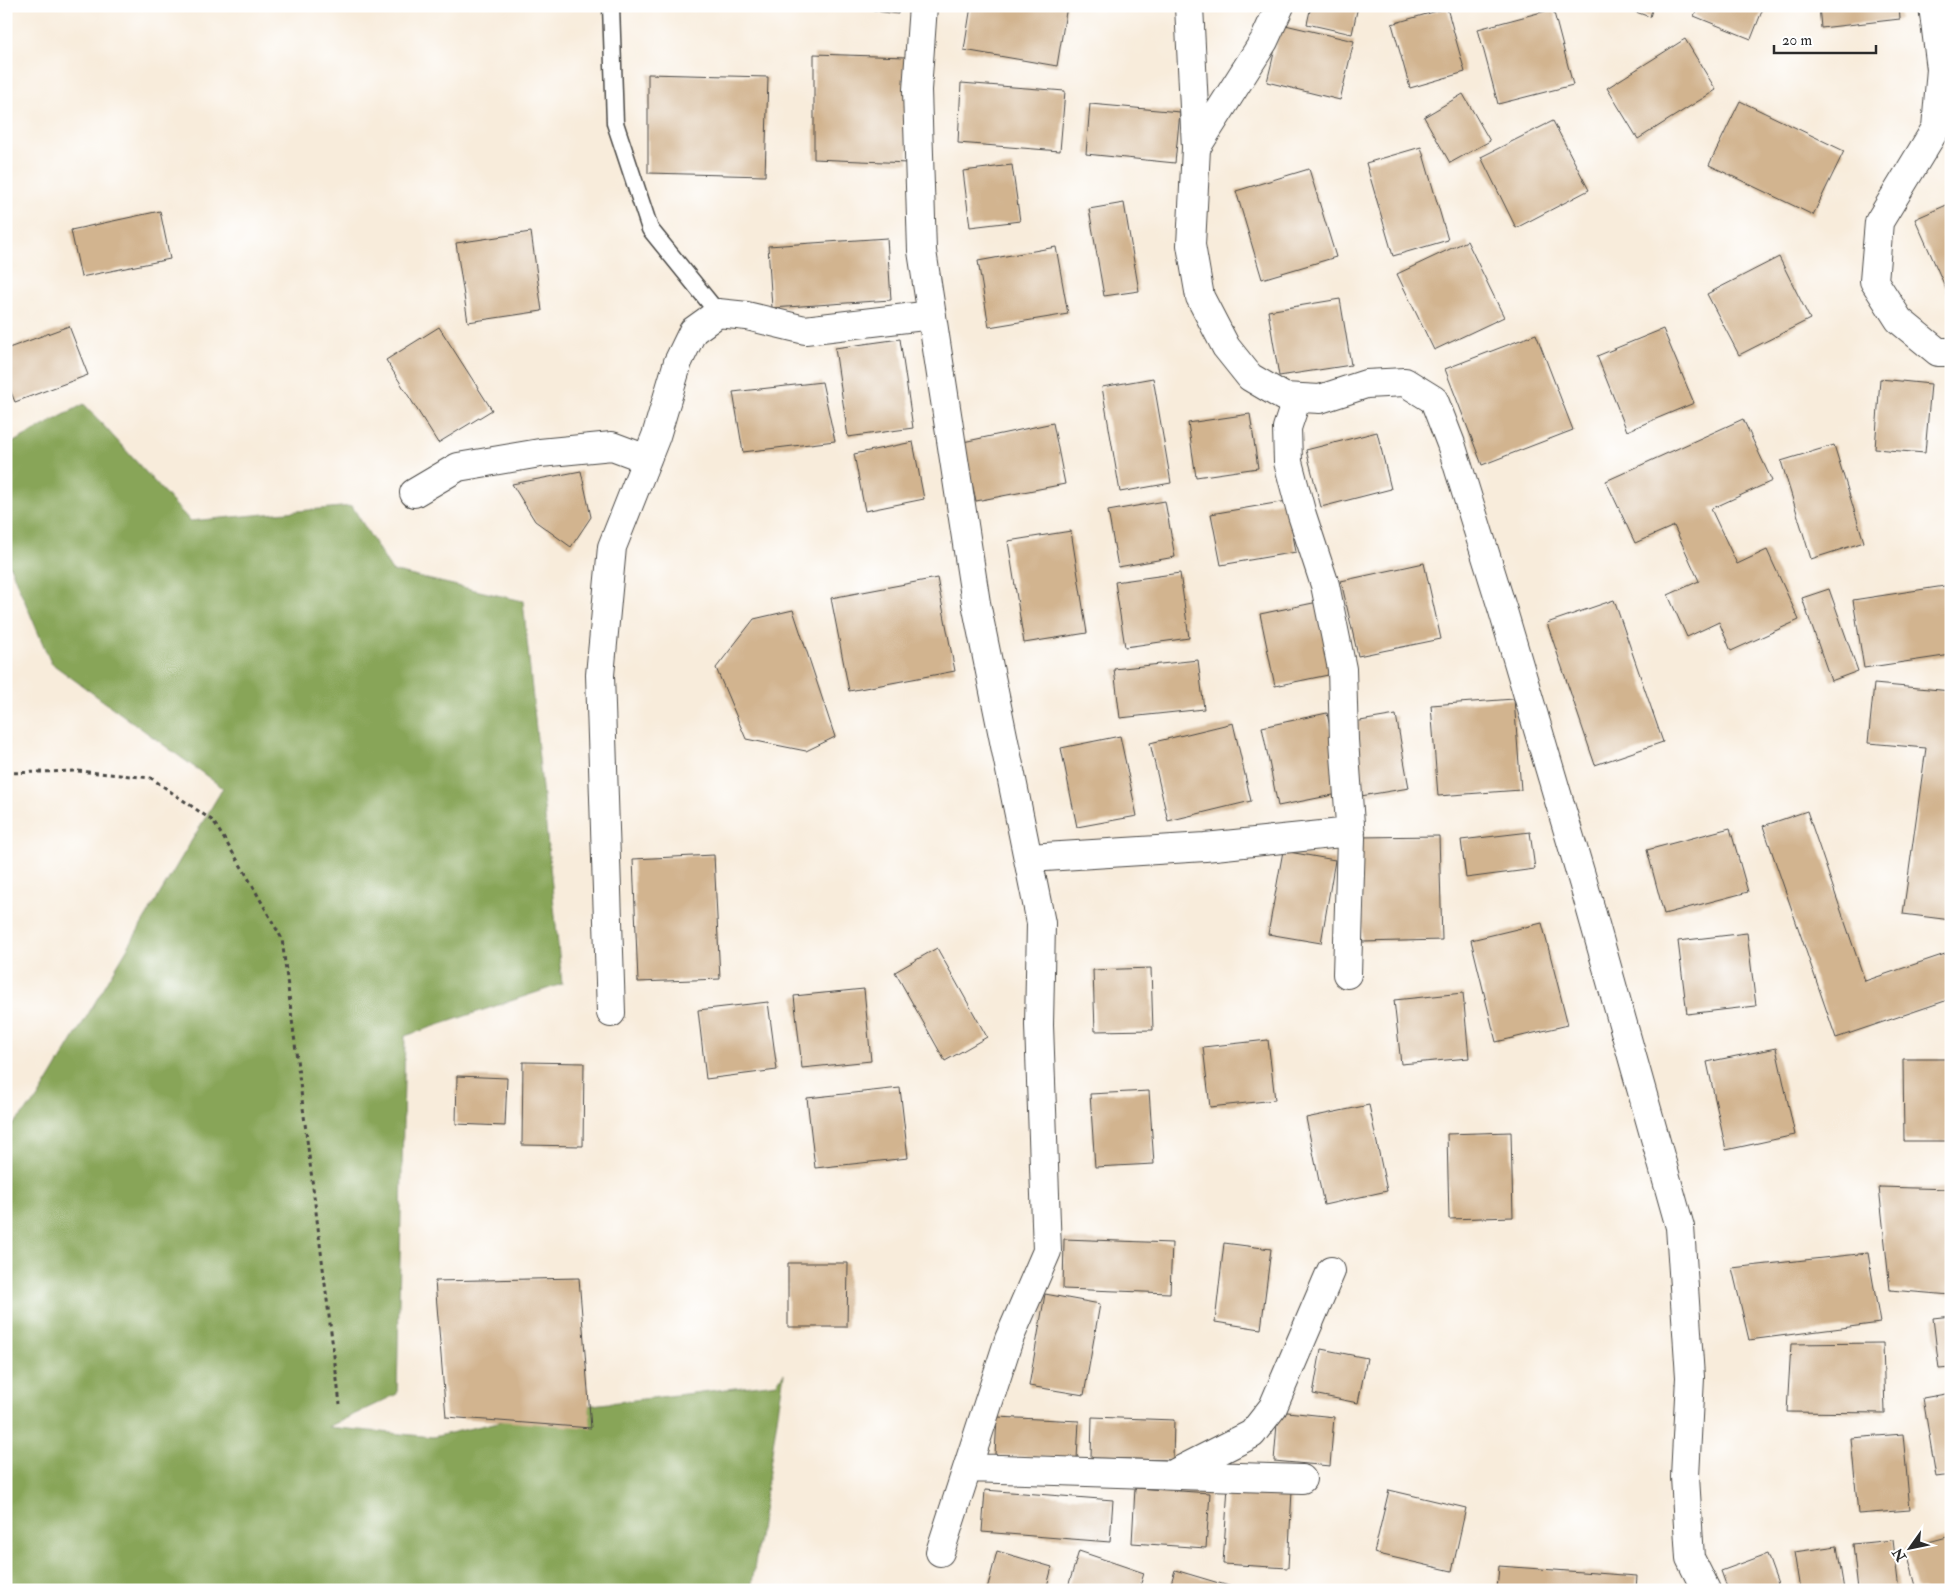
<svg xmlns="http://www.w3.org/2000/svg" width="1957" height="1596" viewBox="0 0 1957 1596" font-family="'IM FELL Double Pica',serif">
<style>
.forest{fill:#88a558;stroke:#5a6842}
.building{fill:#d2b48f}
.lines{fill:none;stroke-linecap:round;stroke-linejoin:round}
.lane-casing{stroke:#4a4845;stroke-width:19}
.street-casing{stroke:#4a4845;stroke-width:30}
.path{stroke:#4a4845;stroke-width:3;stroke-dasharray:4 4;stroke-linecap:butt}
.lane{stroke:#fff;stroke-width:16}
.street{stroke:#fff;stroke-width:28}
</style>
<rect width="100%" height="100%" fill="#fff"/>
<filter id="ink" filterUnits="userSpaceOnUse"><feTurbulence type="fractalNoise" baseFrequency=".02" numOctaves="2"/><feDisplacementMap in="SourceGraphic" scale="10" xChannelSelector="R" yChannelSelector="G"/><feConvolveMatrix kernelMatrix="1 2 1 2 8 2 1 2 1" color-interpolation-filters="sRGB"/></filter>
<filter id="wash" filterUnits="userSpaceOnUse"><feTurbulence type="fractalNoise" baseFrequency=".0096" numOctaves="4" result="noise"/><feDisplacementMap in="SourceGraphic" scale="20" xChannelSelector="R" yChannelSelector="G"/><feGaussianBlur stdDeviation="1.12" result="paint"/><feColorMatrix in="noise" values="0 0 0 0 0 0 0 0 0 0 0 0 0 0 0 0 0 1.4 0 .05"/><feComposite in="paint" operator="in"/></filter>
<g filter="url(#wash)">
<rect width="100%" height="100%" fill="#f8ecdb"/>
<path class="forest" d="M84,404L190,521L352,506L392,571L523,601L562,984L405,1036L397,1394L328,1427L433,1437L550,1410L777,1383L784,1373L751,1590H6V1132L38,1098L223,788L51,663L6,557V446Z"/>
<g id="blocks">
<path class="building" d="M838,6H899L898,14Z
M971,6H1067L1057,66L964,50Z
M1311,6H1358L1352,34L1307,24Z
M1619,6H1653L1650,17Z
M1698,6H1764L1751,39L1694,16Z
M1819,6H1899L1900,19L1821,28Z
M1447,8L1465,72L1410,88L1392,24Z
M1553,9L1573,85L1498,104L1478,29Z
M1281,24L1354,41L1340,100L1267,82Z
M1685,39L1716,90L1638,139L1607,88Z
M814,54L906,57L908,163L814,159Z
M648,74L768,77L765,176L648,173Z
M961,83L1065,91L1060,151L958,143Z
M1463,94L1490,141L1450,163L1424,117Z
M1740,101L1844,151L1813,215L1709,165Z
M1090,104L1180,112L1175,163L1086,154Z
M1553,121L1589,190L1516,228L1481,157Z
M1421,147L1448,240L1393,256L1366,163Z
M1012,165L1020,221L970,227L963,171Z
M1309,169L1336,257L1262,279L1236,191Z
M1124,203L1139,291L1104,296L1089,209Z
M1951,203V300L1915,219Z
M160,211L170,259L81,277L71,230Z
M531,232L542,311L468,322L456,243Z
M887,238L891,300L772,308L768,246Z
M1467,241L1504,317L1434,350L1397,274Z
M1056,247L1068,314L989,327L978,261Z
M1779,257L1810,319L1739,355L1707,294Z
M1340,299L1351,365L1279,376L1268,311Z
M69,326L88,375L15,402L6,380V349Z
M439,327L492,410L438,443L386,360Z
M1663,329L1694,403L1627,431L1597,356Z
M1536,334L1573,430L1482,465L1445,369Z
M900,339L913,428L848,437L835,348Z
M1153,378L1171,483L1120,492L1102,387Z
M1880,379L1931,384L1925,453L1875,449Z
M822,382L835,441L743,452L733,392Z
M1250,414L1258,468L1196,477L1188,423Z
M1743,419L1772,481L1711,509L1737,564L1767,550L1799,620L1731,651L1719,622L1687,637L1668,595L1699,581L1674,526L1635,543L1606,481Z
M1053,423L1065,484L976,501L963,442Z
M1377,432L1391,489L1321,507L1306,450Z
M913,442L924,499L865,511L854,454Z
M1834,445L1864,542L1811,559L1781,461Z
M581,471L591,517L571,547L535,521L512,484Z
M1165,501L1175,557L1118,567L1108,511Z
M1287,501L1296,552L1221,565L1211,514Z
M1071,531L1087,633L1024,643L1008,541Z
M1424,563L1441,639L1358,656L1341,581Z
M1180,573L1189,638L1125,647L1115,582Z
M937,578L955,671L849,691L831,598Z
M1951,585V655L1864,668L1853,600Z
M1829,589L1858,671L1831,681L1802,598Z
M1614,600L1663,742L1595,765L1547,623Z
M1318,602L1333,674L1275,686L1260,614Z
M793,610L835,737L806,751L746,739L716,668L754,619Z
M1198,660L1204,709L1120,718L1114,669Z
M1874,684L1951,691V920L1903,914L1926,748L1868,743Z
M1514,699L1521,790L1438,796L1431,705Z
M1327,713L1343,793L1278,806L1262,727Z
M1396,715L1409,788L1361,796L1348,723Z
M1233,723L1251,801L1168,821L1150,743Z
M1120,736L1137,816L1077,827L1061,748Z
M1807,811L1865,981L1951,952V999L1836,1038L1763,826Z
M1730,828L1748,892L1664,914L1647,850Z
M1530,832L1535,869L1466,878L1461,840Z
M1439,836L1442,940L1362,942L1360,837Z
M1283,851L1335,860L1321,943L1268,934Z
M714,855L720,979L638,982L633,859Z
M1542,923L1568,1025L1496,1042L1471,940Z
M1747,933L1756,1006L1687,1014L1678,941Z
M937,948L987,1037L945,1061L895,972Z
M1151,968L1153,1030L1095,1031L1093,970Z
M864,989L871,1061L802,1068L794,996Z
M1463,993L1469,1058L1401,1064L1394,1000Z
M768,1002L777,1070L706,1079L698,1010Z
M1268,1040L1275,1100L1210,1107L1203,1047Z
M1776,1048L1795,1135L1726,1150L1707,1062Z
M1903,1059H1951V1141H1904Z
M523,1062L584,1063L583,1146L522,1145Z
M457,1076L507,1078L505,1126L456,1124Z
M900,1088L908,1158L815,1168L807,1098Z
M1149,1091L1154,1164L1095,1167L1090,1094Z
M1369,1105L1387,1191L1324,1205L1306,1118Z
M1511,1132L1513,1217L1449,1219L1447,1134Z
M1879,1187L1951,1189V1295L1890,1290Z
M1064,1239L1172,1243L1170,1293L1063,1289Z
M1224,1243L1271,1249L1261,1329L1215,1322Z
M1868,1253L1880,1323L1749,1340L1732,1268Z
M788,1263H848L847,1327H788Z
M579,1278L591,1428L446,1417L435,1281Z
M1045,1294L1100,1304L1084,1395L1029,1386Z
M1951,1316V1368L1939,1369L1933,1318Z
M1883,1343L1885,1413L1787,1412L1791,1344Z
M1321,1349L1367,1358L1358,1403L1313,1394Z
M1951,1393V1475L1936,1477L1923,1398Z
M1278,1411L1334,1417L1330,1466L1274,1461Z
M997,1417L1079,1421L1077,1459L995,1455Z
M1092,1417L1174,1420L1173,1460L1091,1458Z
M1903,1434L1910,1510L1858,1514L1851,1438Z
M1228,1486L1292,1490L1288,1568L1223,1564Z
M1135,1488L1210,1493L1206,1548L1132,1543Z
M985,1490L1113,1500L1110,1542L982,1532Z
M1389,1490L1466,1508L1452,1571L1374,1553Z
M1951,1536V1590H1917L1906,1548Z
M1893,1540L1899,1590H1858L1853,1544Z
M1837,1546L1844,1590H1800L1794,1552Z
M997,1551L1052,1567L1046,1590H987Z
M1079,1551L1144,1573L1139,1590H1067Z
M1767,1554L1780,1590H1728L1721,1571Z
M1499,1566L1637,1576L1636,1590H1497Z
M1175,1570L1239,1589V1590H1169Z"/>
</g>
</g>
<g filter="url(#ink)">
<use href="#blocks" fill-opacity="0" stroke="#4a4845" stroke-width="1"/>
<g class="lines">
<g class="lane-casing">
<path id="lane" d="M611,6L615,123L650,229L718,313"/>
</g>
<g class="street-casing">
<path id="street" d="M923,6L917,90L922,251L976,603L1041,923L1039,1025L1047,1251L1009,1339L940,1552
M1189,6L1196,148L1191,245L1200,297L1226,347L1250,377L1284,397L1320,399L1366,384L1405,382L1434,400L1451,444L1503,611L1583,882L1680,1227L1690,1377L1685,1477L1690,1558L1706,1590
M1933,6L1941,69L1936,128L1879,222L1874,281L1899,320L1938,352H1951
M1196,148L1264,41L1280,6
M1297,398L1287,428L1288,462L1302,515L1325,585L1342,669L1344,740L1351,838L1347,974
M414,493L458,467L540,453L612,446L647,459
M1029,858L1205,847L1351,832
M611,1013L600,675L612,547L656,436L678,362L693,331L718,313L747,316L805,330L932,315
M968,1468L1302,1479
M1177,1472L1252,1434L1273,1407L1331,1271"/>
</g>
<path class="path" d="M6,773L77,771L151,778L213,821L246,874L282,939L340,1404"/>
<use href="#lane" class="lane"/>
<use href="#street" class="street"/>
</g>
</g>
<rect width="1957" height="1596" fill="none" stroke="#fff" stroke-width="25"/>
<g transform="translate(1910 1548) rotate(237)" stroke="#ffffff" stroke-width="4" paint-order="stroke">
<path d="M0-4L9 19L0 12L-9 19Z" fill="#2b2b2b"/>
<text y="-8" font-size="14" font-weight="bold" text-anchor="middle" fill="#2b2b2b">N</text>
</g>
<path d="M1774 45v8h102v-8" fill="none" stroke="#2b2b2b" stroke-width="2.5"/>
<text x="1782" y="45" font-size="15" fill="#2b2b2b" stroke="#ffffff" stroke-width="4" paint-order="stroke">20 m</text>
</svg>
